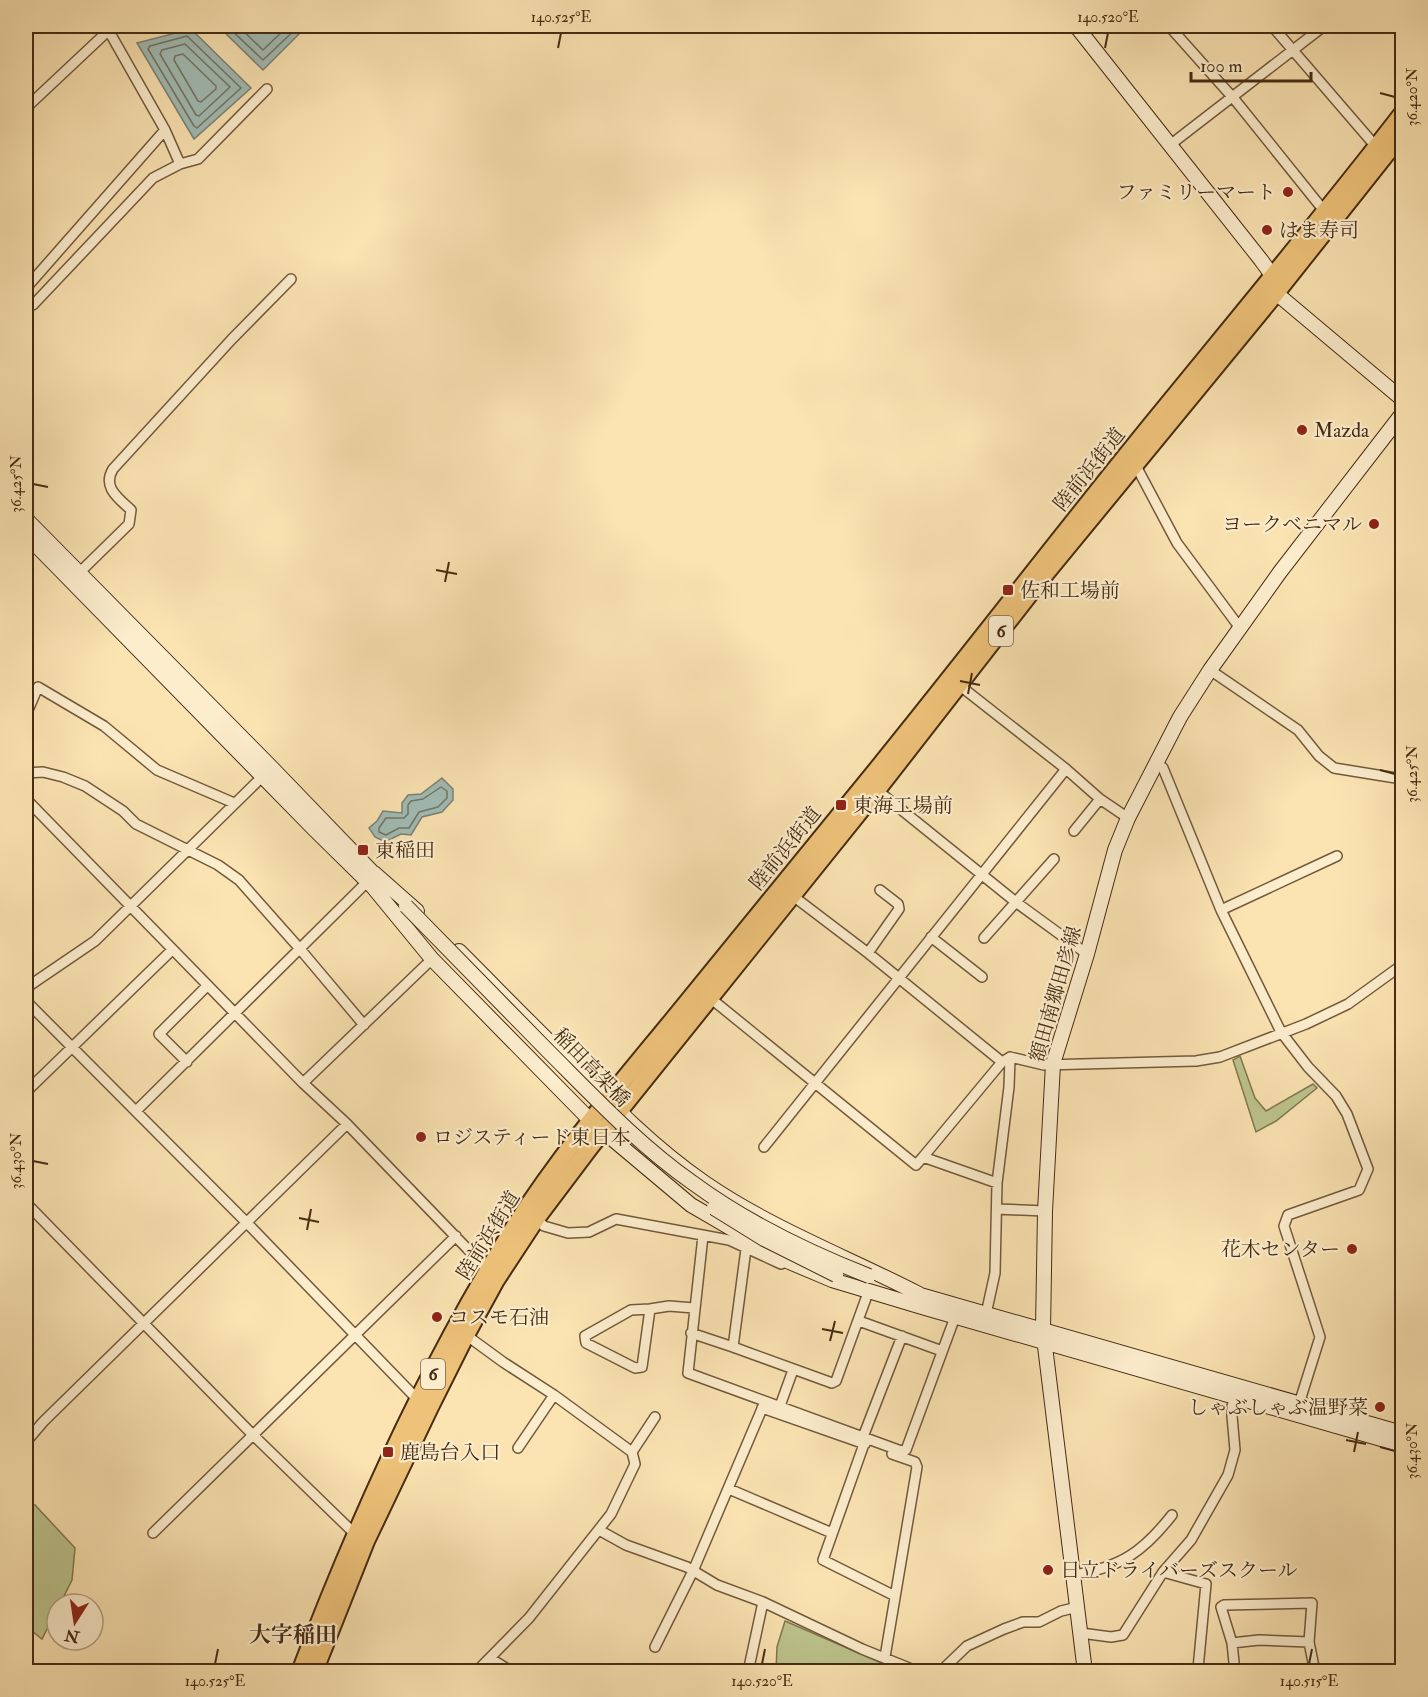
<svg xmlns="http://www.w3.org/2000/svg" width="1428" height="1697" viewBox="0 0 1428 1697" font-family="'IM FELL Double Pica','Noto Serif JP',serif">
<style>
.green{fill:#bdc48d;stroke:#817850;stroke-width:1.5}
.water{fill:#a1bcb5;stroke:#7c8275;stroke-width:1.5}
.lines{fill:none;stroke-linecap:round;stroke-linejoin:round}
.shore{stroke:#737464;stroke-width:1.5}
.street-casing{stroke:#725a3c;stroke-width:12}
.secondary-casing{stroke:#452c14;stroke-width:16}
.highway-casing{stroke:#452c14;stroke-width:20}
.street{stroke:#fcedcd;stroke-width:9}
.secondary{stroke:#fcedcd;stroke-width:14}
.highway{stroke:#eec279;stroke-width:16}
.secondary-bridge-casing{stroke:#452c14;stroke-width:16;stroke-linecap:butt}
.secondary-bridge{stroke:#fcedcd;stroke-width:14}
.ticks{fill:none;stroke:#452c14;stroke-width:2}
.poi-dot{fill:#8f2418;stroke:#fcedcd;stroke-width:2}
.labels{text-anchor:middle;stroke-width:4.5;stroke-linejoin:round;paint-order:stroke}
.shield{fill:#fcedcd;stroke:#7c664c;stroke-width:1.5}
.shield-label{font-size:18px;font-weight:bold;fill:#452c14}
.poi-label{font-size:20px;fill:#452c14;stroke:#fcedcd;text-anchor:start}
.street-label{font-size:20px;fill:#452c14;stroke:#fcedcd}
.quarter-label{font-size:22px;font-weight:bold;fill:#452c14;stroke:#fcedcd}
.neatline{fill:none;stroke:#452c14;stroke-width:2}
.ticks-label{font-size:15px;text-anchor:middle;fill:#452c14}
</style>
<rect width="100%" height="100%" fill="#fbe3b2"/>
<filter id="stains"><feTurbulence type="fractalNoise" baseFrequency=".00333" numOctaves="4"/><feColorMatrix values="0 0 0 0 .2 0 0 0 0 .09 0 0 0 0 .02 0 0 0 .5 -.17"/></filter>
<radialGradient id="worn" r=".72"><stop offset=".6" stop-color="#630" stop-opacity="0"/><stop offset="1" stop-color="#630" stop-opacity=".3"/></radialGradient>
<path class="green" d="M1240,1056L1255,1098L1266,1111L1313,1084L1317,1088L1276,1121L1256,1132L1233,1060Z
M26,1504L35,1505L75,1548L72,1580L60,1604H57V1609L42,1639L26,1626Z
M785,1621L884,1664L883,1671H776L777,1647Z"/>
<path class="water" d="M218,26H307L263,70Z
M191,29L251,88L194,139L137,43Z
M442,778L453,789V800L442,812L422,817L411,835L401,834L385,842L375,837L369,828L377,821L383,811L402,813V803L408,795L421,794Z"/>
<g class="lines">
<path class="shore" d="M227,26L263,60L299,26
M238,26L263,50L288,26
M187,36L241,88L197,128L194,126L148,49L150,46Z
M185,44L230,87L199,116L196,115L160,54L162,50Z
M183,54L216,86V89L201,102L198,101L174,60L175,56Z
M441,787L447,791V798L438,807L419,812L409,828H399L386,835L379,832V828L386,818H404L408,814V805L411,801L423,799Z"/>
<g class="street-casing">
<path id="street" d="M1169,26L1235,100L1325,212
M1272,26L1378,149
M26,28L28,26
M26,108L109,30
M165,130L180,164
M1170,145L1324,26
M26,288L165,130L106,26
M33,305L153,178L180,164L198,159L267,89
M1135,464L1177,543L1240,628
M79,573L129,524L131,510C118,498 102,487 113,469L232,339L291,279
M1210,670L1298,730L1319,756L1334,768L1402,779
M959,685L1066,769L1100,799L1128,818
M26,712L29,708L38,687L104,726L157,770L234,803
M1156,762L1163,768L1221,910L1281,1032L1308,1067L1336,1096L1347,1114L1368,1169L1359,1190L1288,1215L1284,1226L1320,1337L1298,1407
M26,773L43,772L63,777L85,786L123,811L136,824L218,865L239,880L300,949L364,1025
M877,790L1017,903L1087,954
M26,799L303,1083L347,1124L482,1264L492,1271
M1074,831L1100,799
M793,896L868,953L1002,1062L1010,1057L1044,1065L1196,1061L1220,1057L1306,1024L1348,1004L1402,965
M1221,910L1337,856
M931,937L982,977
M984,938L1054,859
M868,953L899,909L898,904L880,890
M26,988L95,941L266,773
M709,997L916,1165L923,1157
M26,1001L247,1223L419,1401
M187,1062L159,1034L207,986
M303,1083L432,959
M26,1092L172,950
M136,1111L368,881
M764,1147L1066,769
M997,1183L923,1157L1002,1062
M26,1203L253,1435L358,1537
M997,1209L1045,1211
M536,1219L544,1226L568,1233L589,1232L616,1219L729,1240L781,1264
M703,1236L688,1373L901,1451L906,1450L955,1317
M746,1249L733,1347L832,1383L836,1381L869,1290
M650,1309L631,1310L585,1336L586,1343L635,1368L642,1367L650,1309L669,1306L694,1308
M986,1314L995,1273L997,1183L1009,1087L1010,1057
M859,1321L942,1351
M691,1333L733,1347
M466,1335L503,1362L554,1395L632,1452L635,1464L611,1514L529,1618L476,1672
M780,1406L793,1370
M762,1408L865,1444
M863,1437L902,1336
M26,1442L43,1422L347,1124
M864,1444L823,1560L895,1596
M518,1448L554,1395
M632,1452L655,1417
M729,1489L832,1533
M599,1530L626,1545L687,1567L717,1585L763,1602L862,1649L919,1672
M153,1533L456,1236
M1163,1572L1191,1540L1228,1475L1235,1450L1232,1416V1406L1235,1398
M1074,1575C1121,1567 1143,1552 1172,1515
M1081,1633L1111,1637L1123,1635L1163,1572L1206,1584L1198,1669L1211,1672
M1232,1643L1259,1640L1309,1642
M655,1647L693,1571L764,1404
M885,1657L917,1467L915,1462L892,1454
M490,1658L512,1672
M748,1672L763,1602
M940,1672L967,1646L1004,1629L1023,1622H1039L1061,1611L1078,1607
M1235,1672L1232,1643L1221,1607L1224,1605L1312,1603L1309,1642L1315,1672"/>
</g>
<g class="secondary-casing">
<path id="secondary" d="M1076,26L1261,260L1272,275L1276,293L1402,399
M26,519L272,768L379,879
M26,535L314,829L374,888
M374,873L417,911
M368,881L432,959L591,1121L691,1205L787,1261L832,1280L922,1307L1402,1445
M459,951C496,988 532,1025 569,1061C611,1104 655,1149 705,1183C772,1229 847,1257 919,1294
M910,1292L1402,1433
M1085,1672L1043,1330L1045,1211L1053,1064L1087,954L1115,850L1128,818L1180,717L1210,670L1280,572L1402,414"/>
</g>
<g class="highway-casing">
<path id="highway" d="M300,1672C357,1522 428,1365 513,1229C559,1156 616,1089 671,1022C740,937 809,853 878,768C967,658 1053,546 1142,436C1229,329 1318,223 1402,114
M314,1672L366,1541L430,1407L466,1335L496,1280L536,1219L591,1146L877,790L1042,578L1276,293L1402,134"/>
</g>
<use href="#street" class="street"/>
<use href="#secondary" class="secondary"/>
<use href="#highway" class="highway"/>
<g class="secondary-bridge-casing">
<path id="secondary-bridge" d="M406,906C453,954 501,1003 549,1052C595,1098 639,1145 693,1183C746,1222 808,1252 869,1276
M714,1208L764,1239L836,1275"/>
</g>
<use href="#secondary-bridge" class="secondary-bridge"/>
</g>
<path class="ticks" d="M558,48L561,33M1105,48L1108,33M1380,93L1395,97M33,484L48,487M436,570L457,574M445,582L449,562M960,681L980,685M968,694L972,673M1380,770L1395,774M33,1161L48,1164M299,1218L319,1222M307,1230L311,1209M822,1329L843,1333M830,1341L835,1321M1346,1440L1366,1444M1380,1447L1395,1451M1354,1452L1358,1432M215,1664L218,1649M762,1664L765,1649M1309,1664L1312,1649"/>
<g class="poi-dot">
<circle cx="1288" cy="192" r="6"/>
<circle cx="1267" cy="230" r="6"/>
<circle cx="1302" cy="430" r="6"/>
<circle cx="1374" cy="524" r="6"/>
<rect x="1002" y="584" width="12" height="12" rx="3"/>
<rect x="835" y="799" width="12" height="12" rx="3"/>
<rect x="357" y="844" width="12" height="12" rx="3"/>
<circle cx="421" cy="1137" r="6"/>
<circle cx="1352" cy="1249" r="6"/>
<circle cx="437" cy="1317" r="6"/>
<circle cx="1380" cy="1407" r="6"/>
<rect x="382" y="1446" width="12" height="12" rx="3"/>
<circle cx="1048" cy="1570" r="6"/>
</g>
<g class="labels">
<g class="shield">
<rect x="989" y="616" width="24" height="30" rx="4.5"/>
<rect x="421" y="1359" width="24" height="30" rx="4.5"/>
</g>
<g class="shield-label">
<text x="1001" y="637">6</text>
<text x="433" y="1380">6</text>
</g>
<g class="poi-label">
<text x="1276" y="199" text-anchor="end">ファミリーマート</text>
<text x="1279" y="237">はま寿司</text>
<text x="1314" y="437">Mazda</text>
<text x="1362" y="531" text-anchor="end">ヨークベニマル</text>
<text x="1020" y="597">佐和工場前</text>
<text x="853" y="812">東海工場前</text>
<text x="375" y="857">東稲田</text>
<text x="433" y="1144">ロジスティード東日本</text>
<text x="1340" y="1256" text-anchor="end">花木センター</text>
<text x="449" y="1324">コスモ石油</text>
<text x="1368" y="1414" text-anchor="end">しゃぶしゃぶ温野菜</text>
<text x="400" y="1459">鹿島台入口</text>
<text x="1060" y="1577">日立ドライバーズスクール</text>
</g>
<g class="street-label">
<text transform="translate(1089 469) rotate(-51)" y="7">陸前浜街道</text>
<text transform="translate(785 848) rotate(-51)" y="7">陸前浜街道</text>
<text transform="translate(1055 994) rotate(-74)" y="7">額田南郷田彦線</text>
<text transform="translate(592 1067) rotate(46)" y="7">稲田高架橋</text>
<text transform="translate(488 1235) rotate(-58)" y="7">陸前浜街道</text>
</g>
<g class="quarter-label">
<text x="293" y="1642">大字稲田</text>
</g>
</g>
<rect width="1428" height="1697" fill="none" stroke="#fbe3b2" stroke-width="66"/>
<g transform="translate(75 1622) rotate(192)"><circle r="28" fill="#fcedcd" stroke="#b3a083" stroke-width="1.5"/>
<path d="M0-4.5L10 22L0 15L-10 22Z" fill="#8f2418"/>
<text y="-9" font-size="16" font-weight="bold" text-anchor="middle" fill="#452c14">N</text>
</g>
<path d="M1191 72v9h120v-9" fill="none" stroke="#452c14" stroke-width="3"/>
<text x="1200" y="72" font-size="18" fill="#452c14" stroke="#fcedcd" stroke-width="4.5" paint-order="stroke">100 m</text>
<rect x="33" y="33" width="1362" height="1631" class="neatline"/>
<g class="ticks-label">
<text x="561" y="22">140.525°E</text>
<text x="1108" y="22">140.520°E</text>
<text transform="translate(1412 97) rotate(-90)" y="5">36.420°N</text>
<text transform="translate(16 484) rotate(-90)" y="5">36.425°N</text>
<text transform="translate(1412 774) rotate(-90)" y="5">36.425°N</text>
<text transform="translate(16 1161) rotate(-90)" y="5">36.430°N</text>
<text transform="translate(1412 1451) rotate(-90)" y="5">36.430°N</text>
<text x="215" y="1686">140.525°E</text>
<text x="762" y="1686">140.520°E</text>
<text x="1309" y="1686">140.515°E</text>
</g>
<rect width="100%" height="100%" filter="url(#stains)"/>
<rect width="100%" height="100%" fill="url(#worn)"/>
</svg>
